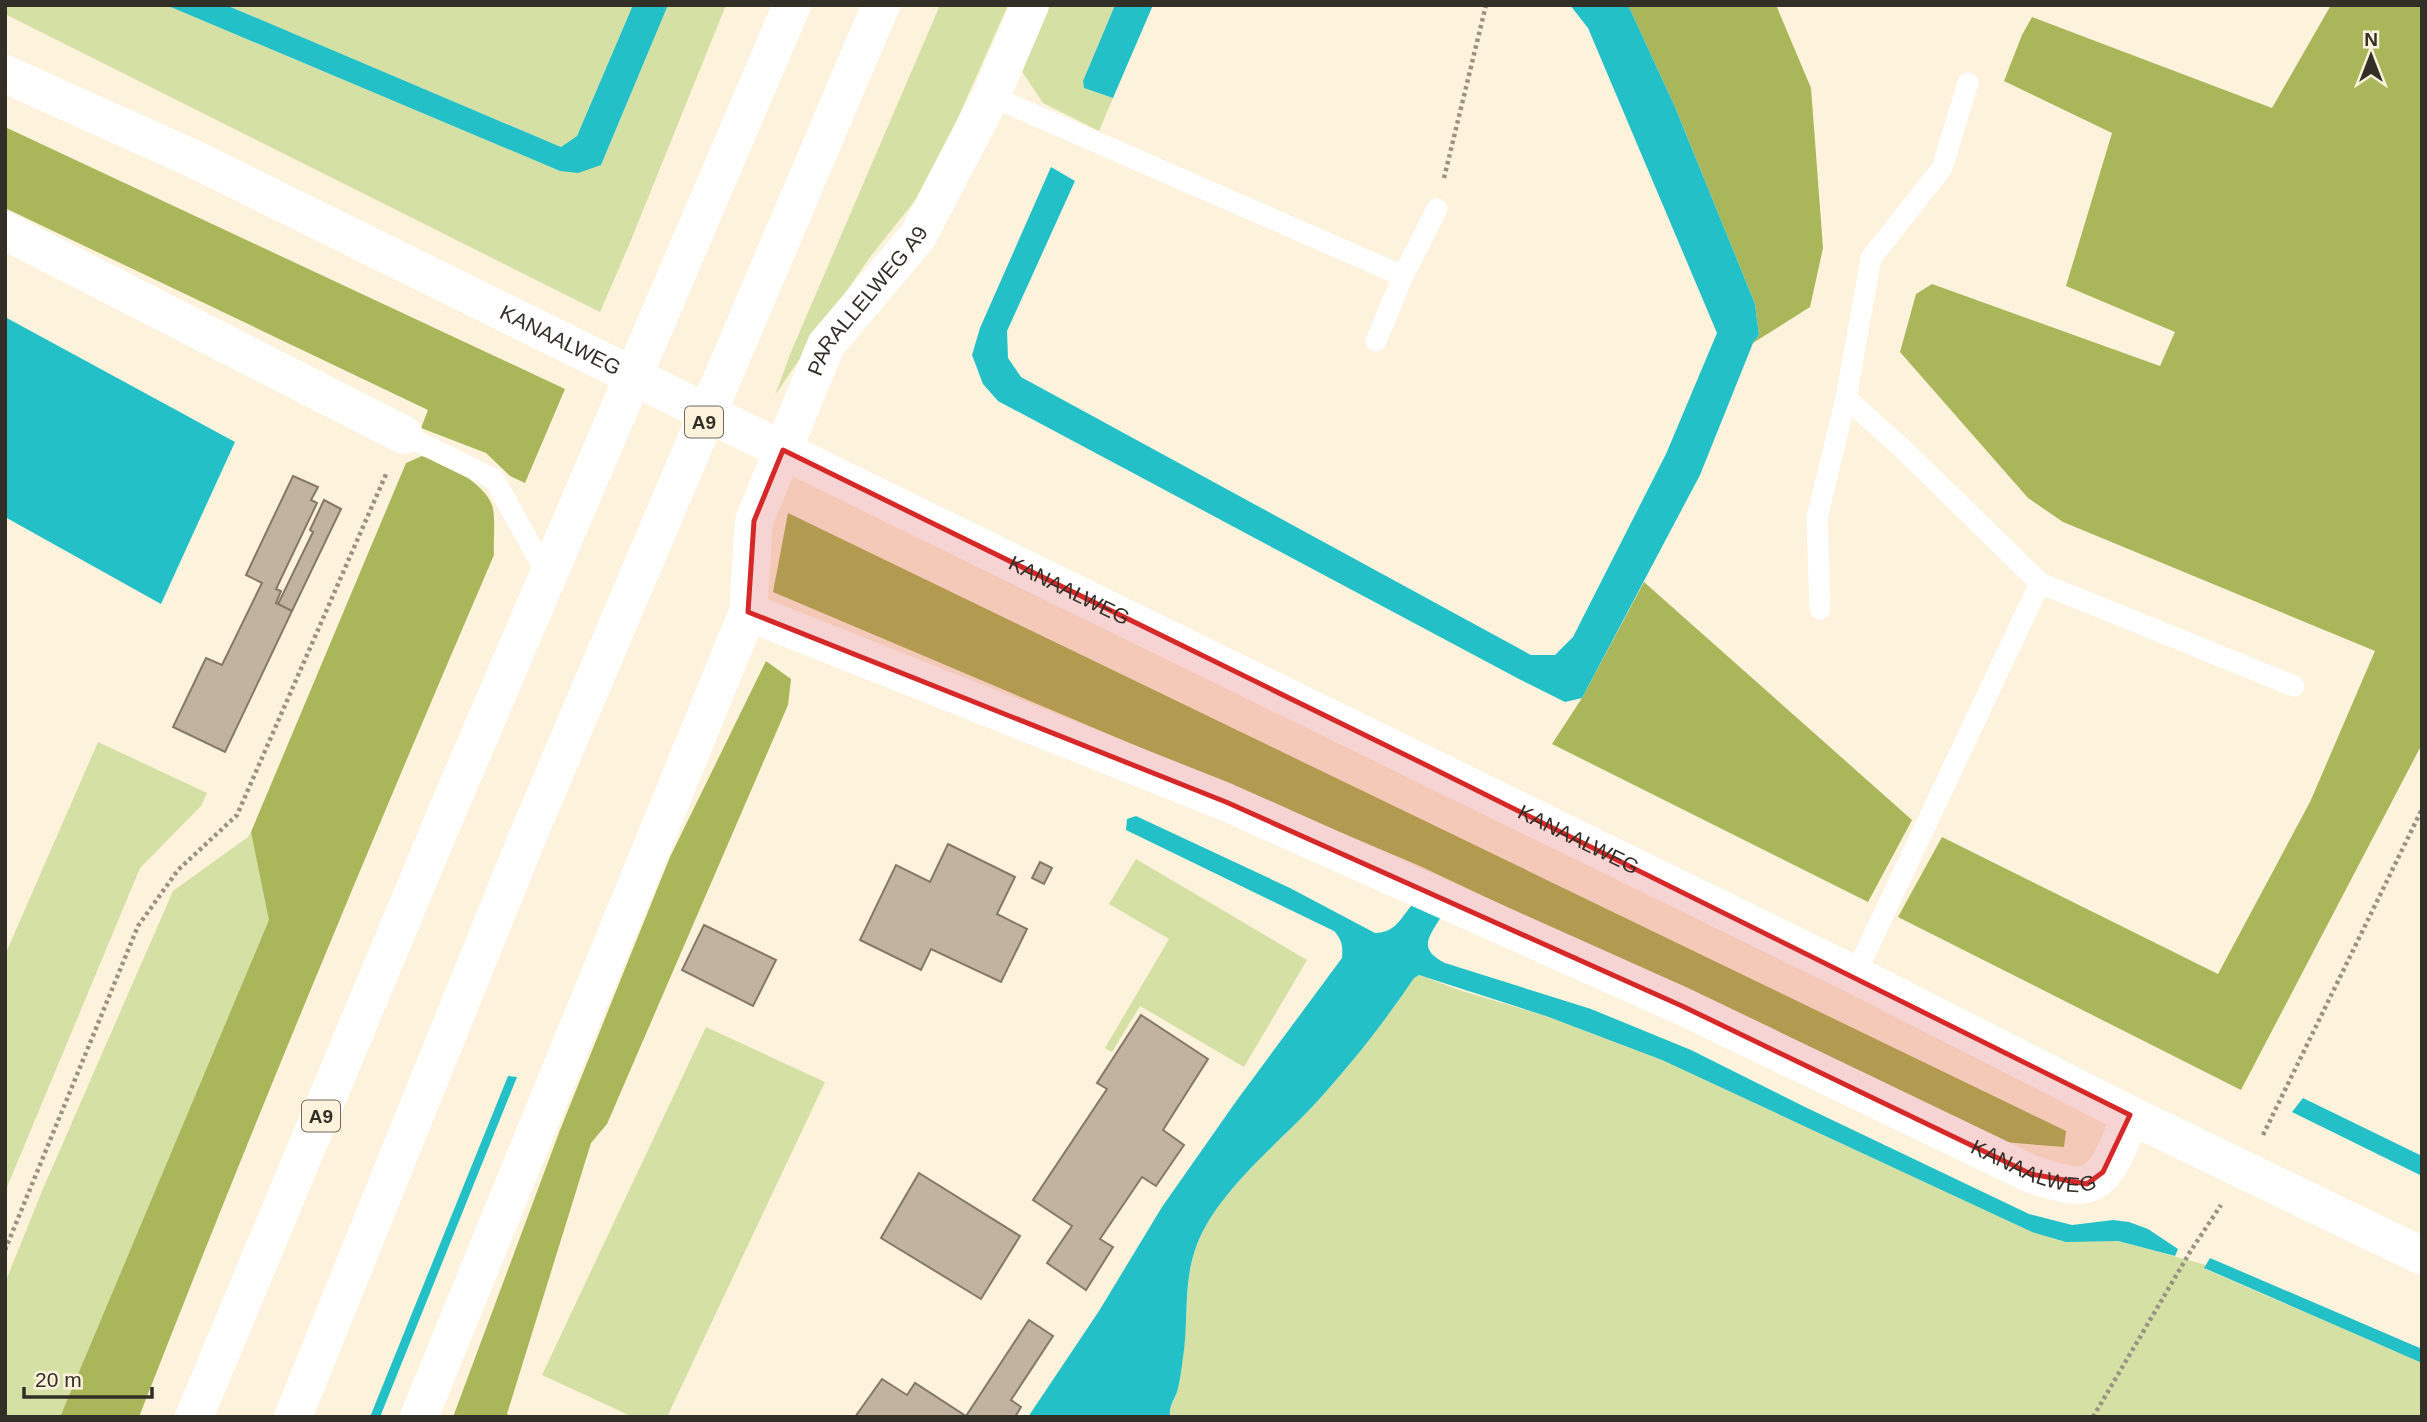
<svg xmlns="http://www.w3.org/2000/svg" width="2427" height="1422" viewBox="0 0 2427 1422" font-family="Helvetica,sans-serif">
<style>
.green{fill:#d5e0a5}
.forest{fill:#a9b75a}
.water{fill:#23c0c8}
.building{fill:#c1b39f;stroke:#857866;stroke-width:2}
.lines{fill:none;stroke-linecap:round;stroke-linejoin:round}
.path{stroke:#9a9383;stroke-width:4.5;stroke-dasharray:3.5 3.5;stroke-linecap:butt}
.lane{stroke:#fff;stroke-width:21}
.street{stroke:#fff;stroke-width:38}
.secondary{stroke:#fff;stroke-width:38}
.highway{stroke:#fff;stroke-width:38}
.marked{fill:#d62828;fill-opacity:0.2;stroke:#d62828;stroke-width:5;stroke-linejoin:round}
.labels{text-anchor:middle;stroke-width:5;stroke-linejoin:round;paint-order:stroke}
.shield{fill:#fdf2dc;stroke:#6f6a5d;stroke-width:2}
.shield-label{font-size:19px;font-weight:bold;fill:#322f26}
.street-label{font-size:21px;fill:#322f26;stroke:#fdf2dc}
</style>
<rect width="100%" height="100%" fill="#fdf2dc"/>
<path class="green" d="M5,5H166L560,171L601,165L668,5H726L629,245L600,312L5,14Z
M226,5H633L577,136L561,147Z
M940,5H1008L929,183L870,257L775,395L791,352Z
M1042,5H1115L1083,81L1084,88L1113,98L1099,131L1043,103L1017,64Z
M98,742L207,793L201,806L140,868L5,1192V955Z
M251,832L270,919L60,1417H5V1283L42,1191L173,891L248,837Z
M1136,859L1307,960L1244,1067L1140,1006L1112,1052L1105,1048L1169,939L1109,904Z
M1419,975L1462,991L1546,1016L1662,1060L2032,1232L2118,1241L2206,1265L2205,1269L2422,1363V1417H1170C1169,1405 1174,1402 1177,1392C1182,1378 1182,1360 1184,1345C1188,1313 1185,1280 1195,1250C1212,1197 1274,1147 1312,1107C1350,1066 1383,1024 1414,977Z
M706,1027L825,1082L667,1417H633L542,1375Z"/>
<path class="forest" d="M1628,5H1776L1811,88L1823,248L1810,307L1753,343L1759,335L1755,304L1675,107Z
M2331,5H2422V744L2241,1090L1898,917L1942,837L2218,974L2310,802L2375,651L2063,522L2028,498L1900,352L1916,294L1932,284L2160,366L2175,332L2066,286L2112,133L2004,81L2022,35L2032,17L2272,108Z
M5,127L565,389L525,483L510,476L486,453L421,428L428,410L5,208Z
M422,456C444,463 483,481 492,505C496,516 493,543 494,555C371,841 252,1127 139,1417H60L269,920L251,832L406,463Z
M788,513L2066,1131L2064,1147L2003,1142L1420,866L773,592Z
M1644,582L1912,820L1868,902L1552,744L1582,698Z
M766,661L791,679L788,705L607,1124L591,1143L507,1414L511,1417H453L560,1130L670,857Z"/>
<path class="water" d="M166,5H226L561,147L577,136L633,5H668L601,165L578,173L560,171Z
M1115,5H1153L1113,98L1084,88L1083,81Z
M1570,5H1628L1675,107L1755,304L1759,335L1753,343L1700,475L1582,698L1565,702L1519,679L998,401L983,384L972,355L980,328L1051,167L1075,181L1007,331L1008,358L1021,377L1531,655H1555L1573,637L1666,454L1717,333L1588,28Z
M5,317L235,442L161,604L5,517Z
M1136,816L1290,888L1375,933C1395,933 1400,919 1412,905L1441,917C1428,938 1418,949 1445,963L1591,1009L1691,1050L1805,1107L2029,1214L2072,1225L2113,1220L2129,1222L2148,1229L2178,1249L2175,1256L2118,1241L2066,1242L2032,1232L1662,1060L1546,1016L1419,975L1414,978C1383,1024 1350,1066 1312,1107C1274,1147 1212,1197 1195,1250C1184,1282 1188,1317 1184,1350C1182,1363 1181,1379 1177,1392C1173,1402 1169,1406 1170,1417H1028L1099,1311L1162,1207L1237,1100L1342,958C1343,946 1342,940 1334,931L1126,830L1127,819Z
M508,1076L517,1077L380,1417H370Z
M2303,1098L2422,1156V1176L2292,1112Z
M2210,1258L2422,1349V1363L2204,1268Z"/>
<path class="building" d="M293,476L318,487L311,500L317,503L276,589L281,591L276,603L292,611L225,752L173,727L206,658L222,665L262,583L246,575Z
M324,500L341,509L292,611L278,604L313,532L310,530Z
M948,844L1015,877L997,914L1027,929L1001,982L931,949L921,970L860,940L896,865L930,882Z
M1040,862L1052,868L1044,884L1032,878Z
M704,925L776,960L753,1006L682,970Z
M1141,1015L1208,1059L1163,1130L1184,1145L1156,1186L1142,1177L1100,1239L1113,1247L1086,1290L1047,1263L1072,1226L1033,1200L1107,1089L1097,1083Z
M919,1173L1020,1236L981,1299L881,1238Z
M1029,1320L1053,1336L1011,1400L1021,1407L1015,1417H855L882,1379L907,1395L915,1383L966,1416Z"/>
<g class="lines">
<path class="path" d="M1444,178L1486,5
M2263,1135L2422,809
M5,1250L138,926L178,870L237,815L387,472
M2093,1417L2190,1252L2221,1205"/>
<path class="lane" d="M1968,83L1942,168L1871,258L1846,398L1903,449L2040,583
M991,96L1403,276L1437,209
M1376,341L1403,276
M404,435L494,479L548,576
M1820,609L1817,518L1846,398
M1855,975L2040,583L2294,686"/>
<g class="street">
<path d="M5,231L404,435"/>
<path id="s1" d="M748,612L1226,802L1682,1006L2031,1174C2046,1179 2071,1188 2086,1184C2110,1178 2123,1136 2130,1115"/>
<path id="s2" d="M419,1417L748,612L754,521L826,345L918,236L991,96L1030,5"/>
</g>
<path class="secondary" id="s3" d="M5,74L196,160L841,479L1855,975L2130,1115L2422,1256"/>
<path class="highway" d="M194,1417L446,814L792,5
M293,1417L527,838L881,5"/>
</g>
<path class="marked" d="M783,450L1428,766L2130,1115L2103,1172L2087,1184L2031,1174L1682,1006L1226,802L748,612L754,521Z"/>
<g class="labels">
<g class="shield">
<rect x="685" y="406.5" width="38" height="31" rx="5"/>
<rect x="302" y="1100.5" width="38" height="31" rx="5"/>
</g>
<g class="shield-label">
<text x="704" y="429">A9</text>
<text x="321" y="1123">A9</text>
</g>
<g class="street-label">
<text dy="7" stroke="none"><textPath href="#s2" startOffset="1211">PARALLELWEG A9</textPath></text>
<text dy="7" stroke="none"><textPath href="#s3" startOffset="616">KANAALWEG</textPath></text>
<text dy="7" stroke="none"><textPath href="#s3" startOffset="1183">KANAALWEG</textPath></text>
<text dy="7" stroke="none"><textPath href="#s3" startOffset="1750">KANAALWEG</textPath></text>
<text dy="7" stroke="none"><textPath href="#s1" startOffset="1402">KANAALWEG</textPath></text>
</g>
</g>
<rect width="2427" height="1422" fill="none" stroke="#322f26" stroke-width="14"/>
<g transform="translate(2371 56)" stroke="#fdf2dc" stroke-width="5" paint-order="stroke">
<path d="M0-5L12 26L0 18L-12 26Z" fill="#322f26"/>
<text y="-10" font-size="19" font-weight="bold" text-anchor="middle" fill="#322f26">N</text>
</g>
<path d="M24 1387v10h128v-10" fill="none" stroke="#322f26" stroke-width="3.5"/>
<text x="35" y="1387" font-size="21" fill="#322f26" stroke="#fdf2dc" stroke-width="5" paint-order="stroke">20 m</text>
</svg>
